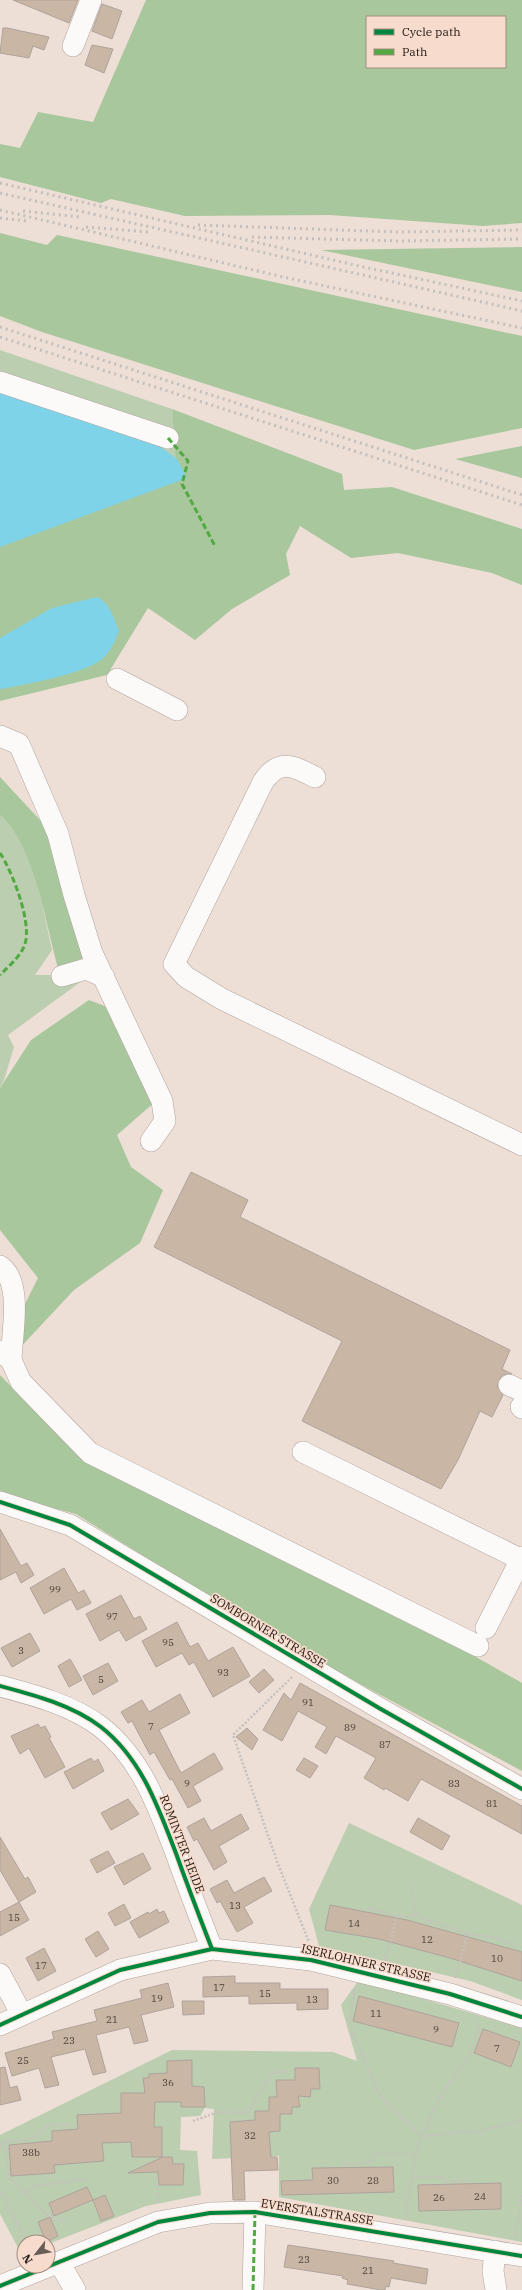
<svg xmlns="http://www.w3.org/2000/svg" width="522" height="2290" viewBox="0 0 522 2290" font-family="'IBM Plex Serif',serif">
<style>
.green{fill:#bbceb0}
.forest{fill:#a8c79d;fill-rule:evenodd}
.water{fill:#7ed3e9}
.building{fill:#cab6a4;stroke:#aea39c}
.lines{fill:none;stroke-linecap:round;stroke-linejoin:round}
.minor-casing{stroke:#b0a49e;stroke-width:22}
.path{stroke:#c7c1be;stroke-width:2.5;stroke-dasharray:2 2;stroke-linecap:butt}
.minor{stroke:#fcfaf9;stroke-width:21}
.rail{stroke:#c2bfbc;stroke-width:3;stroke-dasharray:2 4;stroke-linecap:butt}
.quiet{stroke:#52a942;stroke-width:3;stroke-dasharray:6 3;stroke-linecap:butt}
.cycleway-casing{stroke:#f7dbcc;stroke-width:6}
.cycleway{stroke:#00873e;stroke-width:4}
.labels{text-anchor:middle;stroke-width:3.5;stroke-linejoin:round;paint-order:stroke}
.number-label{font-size:10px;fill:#4b3f36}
.street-label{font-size:12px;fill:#211712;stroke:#f7dbcc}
</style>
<rect width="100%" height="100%" fill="#edded6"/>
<path class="green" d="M0,350L172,409L177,459L0,530Z
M0,815C33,843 43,909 52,950L35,975H81L83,980L8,1035L14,1047L4,1080L0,1088Z
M349,1823L522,1905V2000L470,1981L319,1946L309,1909Z
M359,1980L522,2028V2242L279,2197V2156L212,2159L214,2109L205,2108L200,2116L181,2117L180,2150L197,2151L201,2195L146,2206L48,2244V2242H24L22,2255L0,2214V2135L172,2050L333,2052L357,2061L341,2005Z"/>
<path class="forest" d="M146,0H522V223L483,226L330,215L185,216L111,199L101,203L0,177V144L20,148L38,112L93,122ZM367,17H505V67H367Z
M0,233L47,245L57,235L522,336V428L414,450L42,332L0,316Z
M522,247V292L321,250Z
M172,409L342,474L344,490L392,487L522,529V585L492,573L398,553L351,558L300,526L286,554L290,575L232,609L195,640L148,608L107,675L0,701V530L176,460Z
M522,446V478L455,459Z
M0,777L53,834L88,954L60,974C46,929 36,846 0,815Z
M89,1000L107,1007L156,1101L117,1135L131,1167L163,1190L140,1243L74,1290L16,1352L20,1314L38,1278L0,1230V1088L31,1040Z
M0,1375L51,1428L106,1470L384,1605L522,1683V1771L278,1640L76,1514L0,1494Z"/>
<path class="water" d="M0,392L158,445L177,459L187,478L0,547Z
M97,597C110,603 114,619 119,631C115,641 110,653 101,660C83,674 24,685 0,689V638L52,608Z"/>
<path class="building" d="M13,0H78L69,23Z
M102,4L122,11L112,39L92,31Z
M3,28H7L49,37L44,50L33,46L29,58L0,53Z
M92,45L113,49L104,73L85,65Z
M191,1172L248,1200L240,1217L510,1350L502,1369L512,1374L502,1375L497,1386L503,1395L492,1417L480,1411L458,1460L441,1489L302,1421L342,1341L154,1247Z
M0,1529L21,1566L27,1563L34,1575L21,1583L16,1572L0,1580Z
M64,1568L78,1593L84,1590L91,1603L77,1610L71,1599L44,1614L30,1588Z
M121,1595L134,1619L140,1616L147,1629L126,1641L119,1630L100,1641L86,1614Z
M177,1622L190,1647L198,1643L208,1661L233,1647L250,1676L213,1697L194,1662L189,1665L182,1653L156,1667L142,1641Z
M30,1633L40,1651L12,1667L1,1648Z
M70,1659L82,1680L69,1687L58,1666Z
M108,1663L118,1681L93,1695L83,1676Z
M264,1669L274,1680L259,1693L249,1682Z
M300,1683L522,1806V1834L421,1779L408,1801L385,1788L384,1790L364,1778L376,1758L336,1736L326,1754L315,1747L327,1727L298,1711L282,1741L263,1730L284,1693L291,1700Z
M180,1694L190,1713L159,1730L181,1773L214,1753L223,1769L193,1786L201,1801L188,1808L172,1779L170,1780L154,1752L150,1755L132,1721L128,1723L121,1712L142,1700L149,1712Z
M38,1724L41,1728L45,1726L51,1737L49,1738L65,1767L45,1778L29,1748L20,1754L11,1736Z
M247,1728L258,1739L252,1750L236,1737Z
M91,1758L94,1762L98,1759L104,1771L73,1789L64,1772Z
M304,1758L318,1766L310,1778L296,1770Z
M128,1799L139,1814L111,1830L101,1813Z
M241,1814L249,1829L219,1846L227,1862L214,1870L197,1839L194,1841L187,1827L204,1818L211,1831Z
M418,1818L450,1836L442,1850L410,1832Z
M0,1837L25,1879L28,1877L36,1892L19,1902L0,1870Z
M108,1851L115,1863L97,1873L90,1860Z
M143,1853L151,1869L124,1885L114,1867Z
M264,1877L272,1891L244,1907L253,1923L237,1932L220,1901L217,1903L210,1889L227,1880L234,1893Z
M19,1902L29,1920L0,1936V1912Z
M124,1904L131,1918L115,1926L108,1913Z
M330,1905L407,1920L522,1952V1981L450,1958L379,1939L325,1930Z
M157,1909L159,1913L164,1911L169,1922L139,1938L130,1922L148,1912L149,1914Z
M98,1931L109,1949L96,1957L85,1939Z
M44,1948L56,1971L38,1981L26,1958Z
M235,1976V1983H280V1989H328V2009L297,2010V2003L249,2004V1996L203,1997V1977Z
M168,1983L174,2007L141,2015L148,2041L134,2044L129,2027L96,2035L106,2072L93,2075L85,2049L51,2057L59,2085L45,2088L39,2068L12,2076L5,2053L54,2039L52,2032L97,2021L94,2010L142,1998L140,1990Z
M359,1996L459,2023L452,2047L353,2021Z
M182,2001H204V2014L183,2015Z
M483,2029L520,2042L511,2067L474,2053Z
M192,2060V2086L204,2087L205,2107H181V2102H155L154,2127H162V2157H132L131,2142L102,2143L104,2161L54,2165L55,2173L11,2176L9,2145L52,2141V2131L78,2129L77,2115L121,2113V2093H145L143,2078H149V2074L167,2073V2061Z
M5,2067L10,2088L17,2086L21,2100L0,2105V2068Z
M295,2068H319L320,2089H311L310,2097L298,2096L300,2107H292V2114H280V2131L269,2132L271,2157H277L278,2170L244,2171L245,2200H233L230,2122L255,2120V2111H269V2097H277L276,2080H295Z
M163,2157H172L173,2164H184L183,2185H159L158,2172L128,2173Z
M393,2167L394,2192L282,2195L281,2181L313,2180L312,2168Z
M501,2183V2209L419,2211L418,2185Z
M87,2187L93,2200L54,2216L49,2203Z
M105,2195L114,2216L101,2221L93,2200Z
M50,2217L58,2236L46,2242L38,2222Z
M288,2245L394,2261L393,2263L428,2269L426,2284L391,2278L389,2287L386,2286L385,2290H381L347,2284L348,2280L342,2278L343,2276L284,2267Z"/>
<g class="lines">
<g class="minor-casing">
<path id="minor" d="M73,46L91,0
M0,382L168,438
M117,679L177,710
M0,736L19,744L58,834L74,895L92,953L162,1101L165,1121L151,1141
M315,777C293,766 279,758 263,782L174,964L186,977L222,999L522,1145
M62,976L86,969L104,977
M0,1266C23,1282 12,1333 11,1360
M0,1351L11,1360L21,1382L90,1453L478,1646
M509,1385L522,1391
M521,1407L522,1408
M303,1452L522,1560
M0,1502L70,1525L379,1708L522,1789
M486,1628L522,1557
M0,1686C34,1695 72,1705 101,1727C142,1759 159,1809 177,1856C188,1887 200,1918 212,1949
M0,1974L22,2015
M0,2025L120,1970L212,1949L311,1960L450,1994L522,2017
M495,2251L493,2271L496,2290
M59,2262L75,2290
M0,2286L158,2222L210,2213L255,2212L522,2256
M253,2290L255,2212"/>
</g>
<path class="path" d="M292,1677L233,1735L278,1864L309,1942
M411,1884L416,1916
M368,1908L397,1916H416L468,1934L497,1938L516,1945
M385,1960L397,1916
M455,1978L468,1934
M354,1989L350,2022L352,2031L379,2094L421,2136L481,2131L522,2120
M193,2121L218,2112L247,2113L272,2073L289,2071
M4,2142L9,2177L46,2214L65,2223
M0,2146L4,2142L29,2140L51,2125H71
M343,2164L368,2163L375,2154H416
M157,2176L158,2203
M412,2177H442L447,2182L471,2181
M0,2191L27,2242
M25,2193L34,2186L88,2179
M405,2220L416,2154L421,2136L439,2099L470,2055L480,2022
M515,2237L522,2194"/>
<use href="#minor" class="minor"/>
<path class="rail" d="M0,183L359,266L522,301
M0,193L522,311
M0,210L283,277L522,328
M23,211L80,217
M0,218L27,221
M198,225L397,232L522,230
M86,227L148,232
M252,237L398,241L522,239
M0,327L522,495
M0,337L522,505"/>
<path class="quiet" d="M168,438L188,461L182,484L215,546
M0,853C12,871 32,922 25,944C21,956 9,966 0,975
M253,2290L255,2212"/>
<g class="cycleway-casing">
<path id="cycleway" d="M0,1502L70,1525L379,1708L522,1789
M0,1686C34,1695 72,1705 101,1727C142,1759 159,1809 177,1856C188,1887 200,1918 212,1949
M0,2025L120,1970L212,1949L311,1960L450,1994L522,2017
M0,2286L158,2222L210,2213L255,2212L522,2256"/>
</g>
<use href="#cycleway" class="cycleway"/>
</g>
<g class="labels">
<g class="number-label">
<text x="55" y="1593">99</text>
<text x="112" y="1620">97</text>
<text x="168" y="1646">95</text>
<text x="21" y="1654">3</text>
<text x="223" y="1676">93</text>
<text x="101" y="1683">5</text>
<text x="308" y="1706">91</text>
<text x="151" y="1730">7</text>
<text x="350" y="1731">89</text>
<text x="385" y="1748">87</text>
<text x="187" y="1787">9</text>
<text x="454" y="1787">83</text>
<text x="492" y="1807">81</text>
<text x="235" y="1909">13</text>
<text x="14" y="1921">15</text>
<text x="354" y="1927">14</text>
<text x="427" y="1943">12</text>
<text x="497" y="1962">10</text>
<text x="41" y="1969">17</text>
<text x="219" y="1991">17</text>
<text x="265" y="1997">15</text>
<text x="157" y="2002">19</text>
<text x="312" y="2003">13</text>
<text x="376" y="2017">11</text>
<text x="112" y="2023">21</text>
<text x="436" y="2033">9</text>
<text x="69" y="2044">23</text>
<text x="497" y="2052">7</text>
<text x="23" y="2064">25</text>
<text x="168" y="2086">36</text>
<text x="250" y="2139">32</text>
<text x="31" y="2156">38b</text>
<text x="333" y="2184">30</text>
<text x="373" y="2184">28</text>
<text x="480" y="2200">24</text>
<text x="439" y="2201">26</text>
<text x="304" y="2263">23</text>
<text x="368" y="2274">21</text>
</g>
<g class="street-label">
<text transform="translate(268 1631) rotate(31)" y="4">SOMBORNER STRASSE</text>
<text transform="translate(182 1844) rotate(69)" y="4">ROMINTER HEIDE</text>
<text transform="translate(366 1963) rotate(13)" y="4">ISERLOHNER STRASSE</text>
<text transform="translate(317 2212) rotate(9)" y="4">EVERSTALSTRASSE</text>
</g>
</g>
<rect x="366" y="16" width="140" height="52" fill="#f7dbcc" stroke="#a18d82"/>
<rect x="374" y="29" width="20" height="6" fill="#00873e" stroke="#a18d82"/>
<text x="402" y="36" font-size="12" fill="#211712">Cycle path</text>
<rect x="374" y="49" width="20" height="6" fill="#52a942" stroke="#a18d82"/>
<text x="402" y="56" font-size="12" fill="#211712">Path</text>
<g transform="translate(36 2254) rotate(239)"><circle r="19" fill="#f7dbcc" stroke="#a18d82"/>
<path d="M0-3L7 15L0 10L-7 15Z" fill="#685d57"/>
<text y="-6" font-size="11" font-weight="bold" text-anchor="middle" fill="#211712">N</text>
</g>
</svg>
